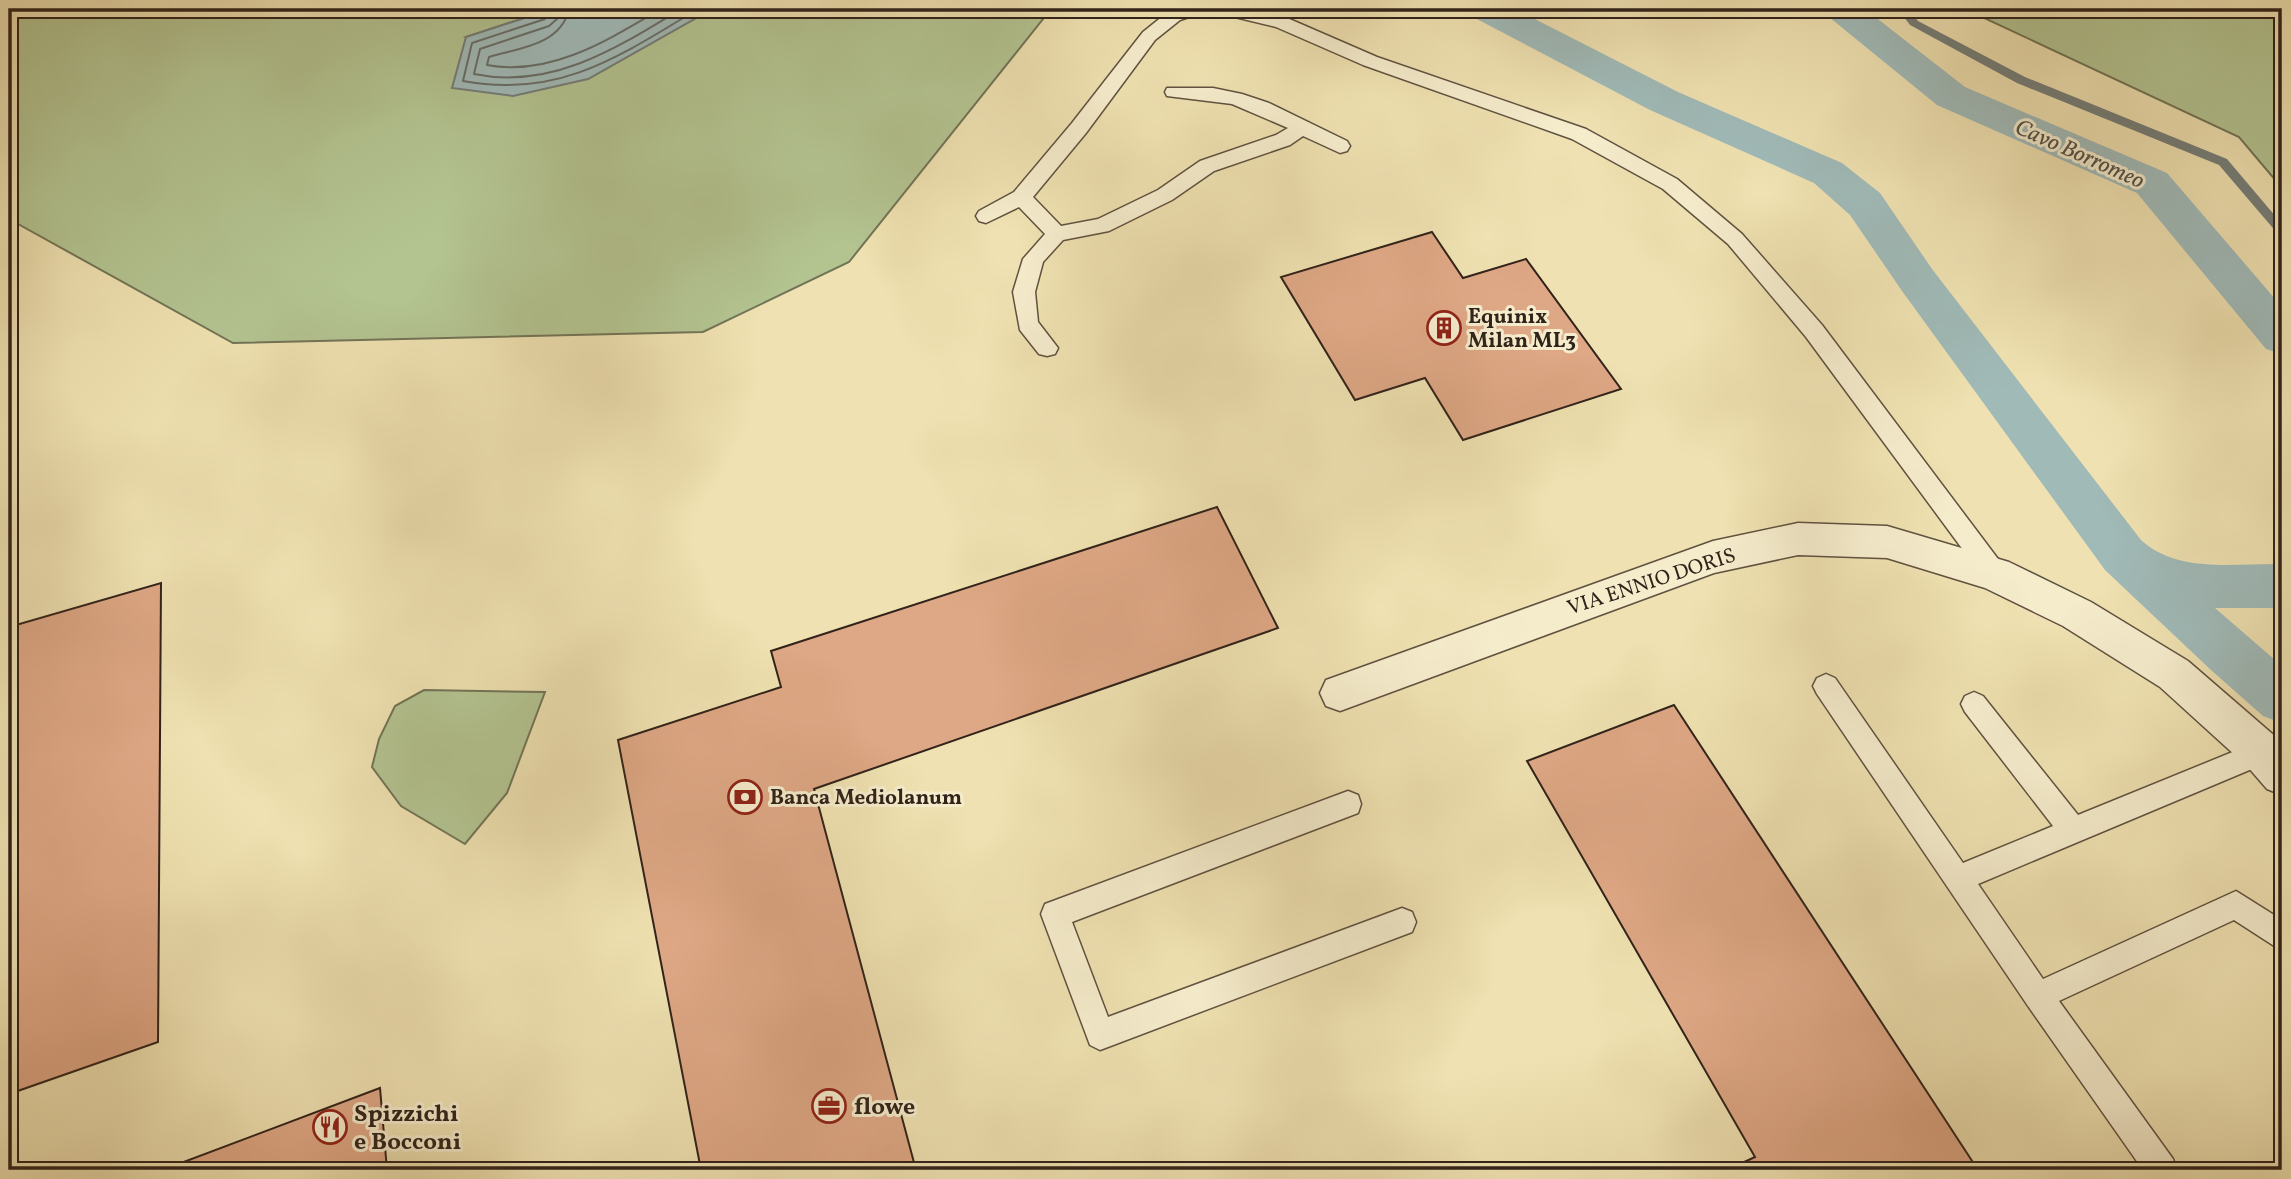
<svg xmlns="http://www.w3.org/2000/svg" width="2291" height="1179" viewBox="0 0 2291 1179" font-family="Vollkorn,serif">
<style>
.green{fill:#b3c491;stroke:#727456;stroke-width:2}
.water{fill:#a0bab8;stroke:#747e79;stroke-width:2}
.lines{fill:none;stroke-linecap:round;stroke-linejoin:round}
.shore{stroke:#686e69;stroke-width:2}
.stream{fill:#747e79;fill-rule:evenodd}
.canal{fill:#a0bab8;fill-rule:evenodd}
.building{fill:#dea785;stroke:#31231a;stroke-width:2}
.lane-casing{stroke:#605240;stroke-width:3}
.street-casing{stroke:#605240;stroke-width:3}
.lane{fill:#f5eccc;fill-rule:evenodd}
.street{fill:#f5eccc;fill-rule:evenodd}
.labels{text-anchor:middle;stroke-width:6;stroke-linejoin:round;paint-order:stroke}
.poi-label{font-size:21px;font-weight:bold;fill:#31231a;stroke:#f5eccc;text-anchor:start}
.street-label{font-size:21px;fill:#31231a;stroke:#f5eccc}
.water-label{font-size:23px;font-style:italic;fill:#525049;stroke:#f5eccc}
.near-poi-label{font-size:24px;font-weight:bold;fill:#31231a;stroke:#f5eccc;text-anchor:start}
</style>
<rect width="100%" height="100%" fill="#efe1b1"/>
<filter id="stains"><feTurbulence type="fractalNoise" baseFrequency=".00286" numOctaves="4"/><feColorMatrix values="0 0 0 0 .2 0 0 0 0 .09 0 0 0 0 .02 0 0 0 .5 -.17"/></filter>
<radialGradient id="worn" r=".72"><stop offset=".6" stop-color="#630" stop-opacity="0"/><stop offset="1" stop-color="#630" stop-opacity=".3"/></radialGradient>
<path class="green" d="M9,9H552L466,37L588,79L712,9H1051L849,262L703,332L233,343L9,219Z
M1965,9H2231L2282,18V188L2239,137Z
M424,690L545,692L507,793L465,844L401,806L372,767L379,739L395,706Z"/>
<path class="water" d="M552,9H712L588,79L513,96L452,88L466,37Z"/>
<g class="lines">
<path class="shore" d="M550,9L545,19L472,43L463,81C559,99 620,56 698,9
M559,9L557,19L549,26L480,49L474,74C552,90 617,48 681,9
M569,9C561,45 519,48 489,57L487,65C550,77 608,40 661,9"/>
<path class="stream" d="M1898,9H1908L1918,21L2025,77L2227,159L2282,224V235L2278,234L2219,165L2017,83L1910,25Z"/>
<path class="canal" d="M1467,9H1515L1678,92L1842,163L1880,193L1932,269L2141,540C2178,574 2236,563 2282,564V608H2215L2282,666V723L2263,716L2211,670L2105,570L1902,291L1850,215L1814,183L1650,110L1473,17Z
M1824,9H1865L1965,87L2167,173L2282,307V354L2266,349L2137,193L1937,105L1829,17Z"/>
</g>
<path class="building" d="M1432,232L1463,278L1526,259L1621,389L1463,440L1425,378L1355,400L1281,277Z
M1217,507L1278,628L814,789L916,1170H701L618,740L781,687L771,651Z
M161,583L158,1042L9,1094V627Z
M1674,705L1978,1170H1727L1755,1157L1527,761Z
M380,1088L387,1170H173V1166Z"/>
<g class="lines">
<g class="lane-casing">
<path id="lane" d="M1177,9H1204L1201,13L1180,20L1155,40L1086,133L1033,197L1061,226L1098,219L1158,190L1200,161L1276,135L1288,128L1232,104L1167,96L1165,92L1167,88H1213L1242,94L1269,103L1347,141L1350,146L1347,151L1340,153L1303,136L1290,145L1214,171L1172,200L1109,231L1063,240L1043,262L1035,292L1038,322L1058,348L1055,354L1047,356L1039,354L1020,330L1013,292L1023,259L1045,234L1019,207L986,223L979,221L976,216L979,211L1014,192L1072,123L1143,32L1168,12Z
M1215,9H1248L1287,18L1377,57L1586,129L1677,179L1742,234L1822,325L2004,567L2007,574L2004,581L1995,584L1986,581L1806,337L1728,244L1663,189L1572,139L1363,65L1276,27L1218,13Z
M1826,674L1835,678L1963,863L2053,826L1965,712L1961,704L1965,696L1974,692L1983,696L2078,815L2262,740L2271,743L2275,752L2271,761L1978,884L2043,979L2236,891L2282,920V951L2234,920L2059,1001L2173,1159L2177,1170H2143L2028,1006L1817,694L1813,686L1817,678Z
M1348,791L1358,795L1361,804L1358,813L1072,922L1108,1017L1402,908L1412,912L1416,922L1412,932L1100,1050L1090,1045L1041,914L1045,904Z"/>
</g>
<g class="street-casing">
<path id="street" d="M1798,523L1887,526L2009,562L2091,602L2188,661L2277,738L2282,745V795L2267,789L2247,766L2160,687L2063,626L1985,588L1887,558L1798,555L1714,573L1340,711L1326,706L1320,693L1326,680L1713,541Z"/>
</g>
<use href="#lane" class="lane"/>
<use href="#street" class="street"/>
</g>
<defs>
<g id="building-ring" transform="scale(1.75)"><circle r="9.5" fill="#f5eccc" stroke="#8f2418" stroke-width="1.5"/><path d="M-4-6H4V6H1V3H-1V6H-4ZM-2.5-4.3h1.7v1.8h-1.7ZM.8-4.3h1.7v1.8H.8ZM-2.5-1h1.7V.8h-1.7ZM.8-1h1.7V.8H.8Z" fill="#8f2418"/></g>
<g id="bank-ring" transform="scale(1.75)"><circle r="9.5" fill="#f5eccc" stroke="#8f2418" stroke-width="1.5"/><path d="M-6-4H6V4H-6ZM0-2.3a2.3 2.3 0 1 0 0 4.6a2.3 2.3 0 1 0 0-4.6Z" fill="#8f2418"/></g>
<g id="office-ring" transform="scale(1.75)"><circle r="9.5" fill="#f5eccc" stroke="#8f2418" stroke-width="1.5"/><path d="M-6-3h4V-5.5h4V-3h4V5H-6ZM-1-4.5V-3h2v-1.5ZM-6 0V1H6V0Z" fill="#8f2418"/></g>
<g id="restaurant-ring" transform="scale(1.75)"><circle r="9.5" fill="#f5eccc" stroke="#8f2418" stroke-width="1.5"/><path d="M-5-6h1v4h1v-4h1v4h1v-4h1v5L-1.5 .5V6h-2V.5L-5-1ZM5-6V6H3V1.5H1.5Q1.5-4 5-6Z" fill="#8f2418"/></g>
</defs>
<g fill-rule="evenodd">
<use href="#building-ring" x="1444" y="328"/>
<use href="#bank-ring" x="745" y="797"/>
<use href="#office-ring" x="829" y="1106"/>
<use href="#restaurant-ring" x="330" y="1127"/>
</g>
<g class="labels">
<g class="poi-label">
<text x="1468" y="323">Equinix<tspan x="1468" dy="24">Milan ML3</tspan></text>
<text x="770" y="804">Banca Mediolanum</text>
</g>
<g class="street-label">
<text transform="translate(1651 581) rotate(-18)" y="7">VIA ENNIO DORIS</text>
</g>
<g class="water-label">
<text transform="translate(2080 153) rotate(24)" y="8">Cavo Borromeo</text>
</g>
<g class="near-poi-label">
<text x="854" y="1114">flowe</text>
<text x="354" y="1121">Spizzichi<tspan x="354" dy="28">e Bocconi</tspan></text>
</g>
</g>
<rect width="2291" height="1179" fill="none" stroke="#efe1b1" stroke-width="35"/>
<rect x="10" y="10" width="2270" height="1158" fill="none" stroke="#31231a" stroke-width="3.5"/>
<rect x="18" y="18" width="2256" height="1144" fill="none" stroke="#31231a" stroke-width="2"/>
<rect width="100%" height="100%" filter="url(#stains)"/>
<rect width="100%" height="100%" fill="url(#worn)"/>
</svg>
